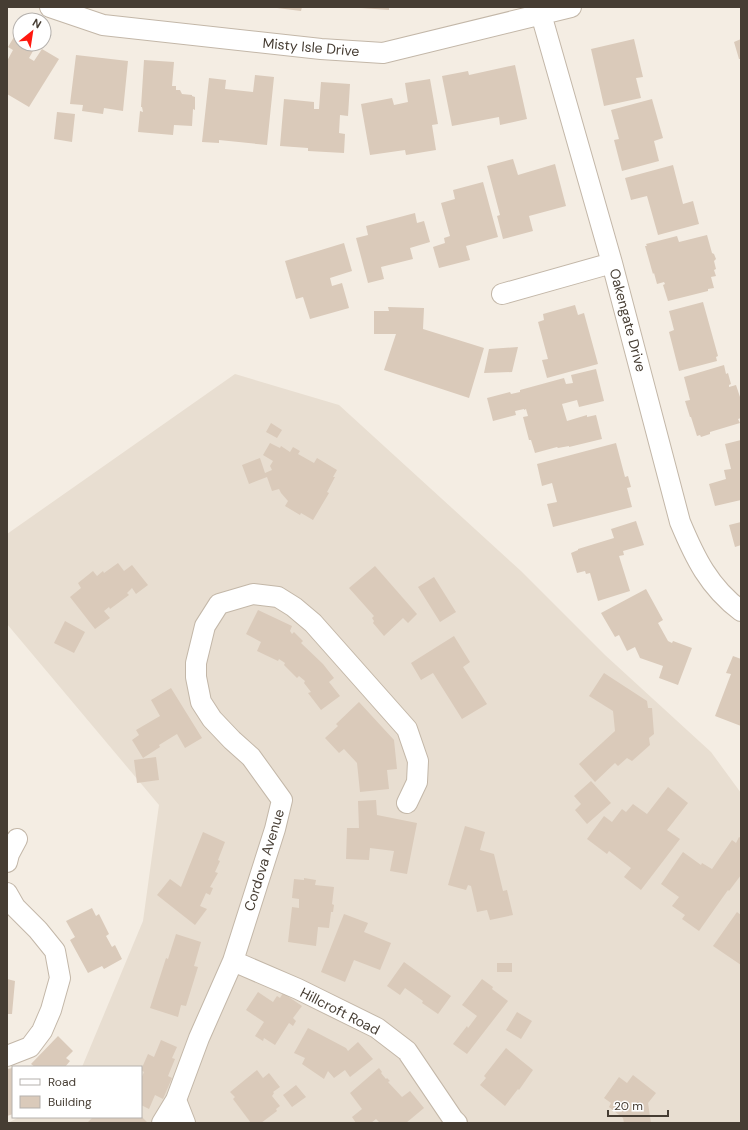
<svg xmlns="http://www.w3.org/2000/svg" width="748" height="1130" viewBox="0 0 748 1130" font-family="'DM Sans',sans-serif">
<style>
.residential{fill:#e8ded1}
.building{fill:#dacaba}
.lines{fill:none;stroke-linecap:round;stroke-linejoin:round}
.minor-casing{stroke:#c3b7a8;stroke-width:22}
.minor{stroke:#fff;stroke-width:20}
.labels{text-anchor:middle;stroke-width:3;stroke-linejoin:round;paint-order:stroke}
.street-label{font-size:14px;fill:#463d33;stroke:#fff}
</style>
<rect width="100%" height="100%" fill="#f4ede3"/>
<path class="residential" d="M235,374L339,405L521,571L605,655L711,752L741,793V1123H8L19,1117H141V1067H82L143,921L159,805L7,624V534Z"/>
<path class="building" d="M278,7H302L301,11L277,8Z
M361,7H389V10L361,8Z
M20,27V44H37L29,58L34,61L42,49L59,59L29,107L7,94V61L13,50L8,47Z
M634,39L643,77L636,78L641,98L604,106L591,49Z
M741,39V59H739L734,42Z
M76,55L128,61L123,111L104,108L103,114L82,111L83,105L70,104Z
M144,60L174,62L172,86H176V90H180L182,94L192,95V96L195,97V110L193,109L192,126L174,125L173,135L138,132L140,111L143,112L142,107H141Z
M515,65L527,119L500,125L499,117L452,126L442,76L468,71L469,75Z
M255,75L274,77L267,145L219,140V143L202,142L209,78L226,80L225,89L253,92Z
M430,79L438,124L432,125L436,150L406,155L405,150L370,155L361,104L392,98L394,105L408,102L405,83Z
M321,82L350,84L348,116L340,115L339,133L345,134L344,153L308,151V148L280,146L284,99L314,102V109H319Z
M652,99L663,138L654,141L659,161L622,171L614,140L619,139L611,110Z
M57,112L75,114L72,142L54,139Z
M513,159L518,175L555,164L566,206L529,216L533,231L503,239L497,216L500,215L487,166Z
M673,165L683,204L693,201L699,224L658,235L647,196L631,200L625,178Z
M483,182L498,237L466,246L470,260L439,268L433,247L445,243L444,238L450,236L441,203L455,199L453,190Z
M415,213L417,223L424,221L430,242L410,248L413,259L381,267L384,279L368,283L356,238L368,235L366,226Z
M707,235L712,253L714,254L716,259L714,261L716,269L714,270L716,276L711,277L714,288L708,289V291L668,301L663,285L665,284L664,282L657,284L654,273L653,274L645,246H647L646,244L677,236L679,242Z
M344,243L352,271L330,278L332,286L342,283L349,308L310,319L303,297L296,299L285,261Z
M703,302L718,356L716,357L717,361L679,371L669,332L674,330L669,311Z
M575,305L578,315L584,313L598,364L547,378L542,360L548,359L538,322L544,320L543,314Z
M388,307L424,308L423,329L484,348L469,398L384,370L396,334H374V311H389Z
M518,347L512,372L484,373L489,349Z
M724,365L726,374L728,373L731,384L729,385V387L736,385L741,400V418L738,419L740,423L710,432V434L701,437L700,435L697,436L691,417H690L685,401L690,400L684,377Z
M596,369L604,401L579,407L577,400L562,404L567,421L587,415V417L596,415L602,439L569,447V446L558,448L557,447L535,453L531,440H529L523,417L528,416L526,409L524,410V409L515,411L516,415L493,421L487,398L510,392L511,394L520,392V390L564,378L566,384L573,383L571,375Z
M271,423L282,430L277,438L266,432Z
M741,440V500L715,506L709,484L726,479L724,470L731,469L725,444Z
M270,443L280,448L281,446L290,452L293,447L300,451L298,454L314,463L317,458L337,470L333,477H335L327,492L329,493L313,520L301,513L300,515L285,506L288,501L281,493L279,489L272,491L267,477L249,484L242,465L260,458L265,473L272,470L270,466L273,461L263,455Z
M616,443L625,477L628,476L631,487L627,488L632,507L553,527L547,504L557,502L552,483L542,486L537,464Z
M636,521L644,545L623,551L624,555L619,556L630,591L598,601L590,573L586,574L585,571L577,573L571,553L578,550V549L614,538L611,529Z
M741,522V545L735,547L729,525Z
M118,563L124,571L132,565L148,585L136,594L132,588L127,593L129,595L110,609L109,607L104,611L110,618L95,629L70,597L81,588L78,583L93,571L97,576L103,571L104,573Z
M375,566L417,614L408,623L403,618L384,636L373,623L374,621L372,618L374,616L349,588Z
M434,577L456,612L440,622L418,587Z
M646,589L663,620L658,623L668,641L672,643L673,641L692,648L678,685L659,678L663,666L640,658L635,647L627,651L619,635L615,637L601,613Z
M258,610L292,626L290,631L292,634L294,632L303,641L301,643L323,664L334,678L329,682L340,696L321,710L308,693L311,692L304,683L305,681L299,676L297,678L284,665L285,663L279,659L278,661L257,651L261,642L246,634Z
M65,621L85,632L74,653L54,643Z
M454,636L470,662L463,667L487,704L462,719L433,673L421,680L411,663Z
M733,656L741,659V726L715,716L731,674L726,673Z
M604,673L647,701L648,708H652L654,734L649,738L650,745L632,761L627,758L618,766L615,763L595,782L579,764L615,731L613,711L589,696Z
M171,688L202,738L185,748L177,734L159,745L160,747L143,758L132,740L139,735L136,730L160,716L151,700Z
M359,702L394,740L397,769L387,770L389,789L360,792L357,763L344,749L339,753L325,738L338,726L336,724Z
M156,757L159,780L137,783L134,760Z
M591,781L611,803L587,824L575,810L581,804L574,796Z
M668,787L688,803L667,830L680,839L641,890L624,877L631,868L609,851L607,854L587,839L604,816L612,822L622,809L626,812L633,804L647,814Z
M376,800L377,815L417,823L407,874L390,871L394,851L370,848L369,860L346,859L347,828H359L358,801Z
M465,826L485,832L480,850L494,854L503,891L507,890L513,915L490,920L487,910L477,912L471,886L468,885L466,890L448,885Z
M203,832L225,842L218,860L220,861L215,872L218,873L210,887L213,888L210,895L206,893L200,906L207,909L195,925L157,895L170,879L181,887Z
M739,837L741,838V875L729,891L728,890L699,931L682,919L685,915L672,906L679,897L661,884L683,852L701,865L702,863L712,869L732,840L736,843Z
M304,878L316,880L315,885L334,887L332,904L334,905L333,912H331L329,928L318,927L316,946L288,942L292,907L299,908V899L292,898L294,879L304,880Z
M92,908L96,916L99,914L109,934L106,936L112,947L115,945L122,959L104,969L102,966L88,973L70,940L75,937L66,921Z
M737,912L741,915V965L713,946Z
M344,914L368,923L364,932L391,943L380,970L354,960L345,982L321,972Z
M176,934L201,942L194,966L198,967L186,1006L181,1005L178,1017L150,1008L166,958L168,959Z
M404,962L451,996L438,1014L422,1003L423,1001L405,988L400,995L387,986Z
M497,963H512V972H497Z
M7,979L15,981L12,1014H7Z
M482,979L493,987L492,989L508,1001L467,1054L453,1044L467,1026L468,1028L477,1016L462,1005Z
M258,992L273,1002L277,996L280,998L283,993L302,1006L293,1018L296,1021L293,1026L289,1023L275,1045L264,1038L263,1041L255,1036L264,1022L246,1010Z
M517,1012L532,1021L521,1039L506,1030Z
M308,1028L346,1048L348,1051L358,1042L373,1059L350,1077L345,1070L334,1078L328,1071L324,1079L302,1064L305,1058L294,1053Z
M58,1036L73,1051L66,1058L70,1061L65,1067H35L31,1064Z
M161,1040L177,1047L172,1058L175,1059L168,1076L172,1078L163,1099L155,1095L149,1109L141,1105V1079L144,1072L141,1070L148,1054L154,1057Z
M506,1048L533,1070L519,1090L518,1089L505,1106L480,1085L486,1078L484,1076Z
M13,1068V1114L7,1116V1069Z
M379,1068L382,1072L381,1073L386,1079L387,1078L390,1081L388,1082L402,1097L410,1091L424,1108L406,1123H380L376,1119L371,1123H356L352,1117L362,1109L350,1093Z
M257,1070L263,1078L269,1073L280,1087L273,1092L274,1093L272,1096L280,1106L276,1109L277,1111L261,1123H251L233,1099L235,1097L230,1092Z
M633,1075L656,1093L648,1103L651,1123H624L623,1118L609,1107L611,1103L604,1098L619,1077L627,1083Z
M296,1085L306,1097L292,1107L283,1095Z
M141,1116L148,1123H87L93,1117H141Z"/>
<g class="lines">
<g class="minor-casing">
<path id="minor" d="M50,7L103,25L321,49L383,53L571,7
M541,14L612,263L680,522C695,558 709,587 741,611
M502,294L612,263
M7,862L9,854L17,839
M7,893L15,907L38,930L55,951L60,978L51,1010L42,1031L30,1047L7,1056
M233,961L298,989L377,1028L407,1051L453,1119L457,1123
M176,1100L185,1123
M162,1123L176,1100L199,1038L233,961L275,829L282,800L251,757L232,740L212,719L201,702L196,677V663L205,626L219,604L253,594L278,597L294,607L313,623L407,729L418,761L417,782L407,803"/>
</g>
<use href="#minor" class="minor"/>
</g>
<g class="labels">
<g class="street-label">
<text transform="translate(311 47) rotate(5)" y="5">Misty Isle Drive</text>
<text transform="translate(628 320) rotate(75)" y="5">Oakengate Drive</text>
<text transform="translate(264 860) rotate(-73)" y="5">Cordova Avenue</text>
<text transform="translate(340 1011) rotate(27)" y="5">Hillcroft Road</text>
</g>
</g>
<rect width="748" height="1130" fill="none" stroke="#463d33" stroke-width="16"/>
<rect x="12" y="1066" width="130" height="52" fill="#ffffff" stroke="#b5b1ad"/>
<rect x="20" y="1079" width="20" height="6" fill="#ffffff" stroke="#b5b1ad"/>
<text x="48" y="1086" font-size="12" fill="#463d33">Road</text>
<rect x="20" y="1096" width="20" height="12" fill="#dacaba" stroke="#b5b1ad"/>
<text x="48" y="1106" font-size="12" fill="#463d33">Building</text>
<g transform="translate(32 32) rotate(30)"><circle r="19" fill="#ffffff" stroke="#b5b1ad"/>
<path d="M0-3L7 15L0 10L-7 15Z" fill="#ff180f"/>
<text y="-6" font-size="11" font-weight="bold" text-anchor="middle" fill="#463d33">N</text>
</g>
<path d="M608 1110v6h60v-6" fill="none" stroke="#463d33" stroke-width="2"/>
<text x="614" y="1110" font-size="12" fill="#463d33" stroke="#ffffff" stroke-width="3" paint-order="stroke">20 m</text>
</svg>
